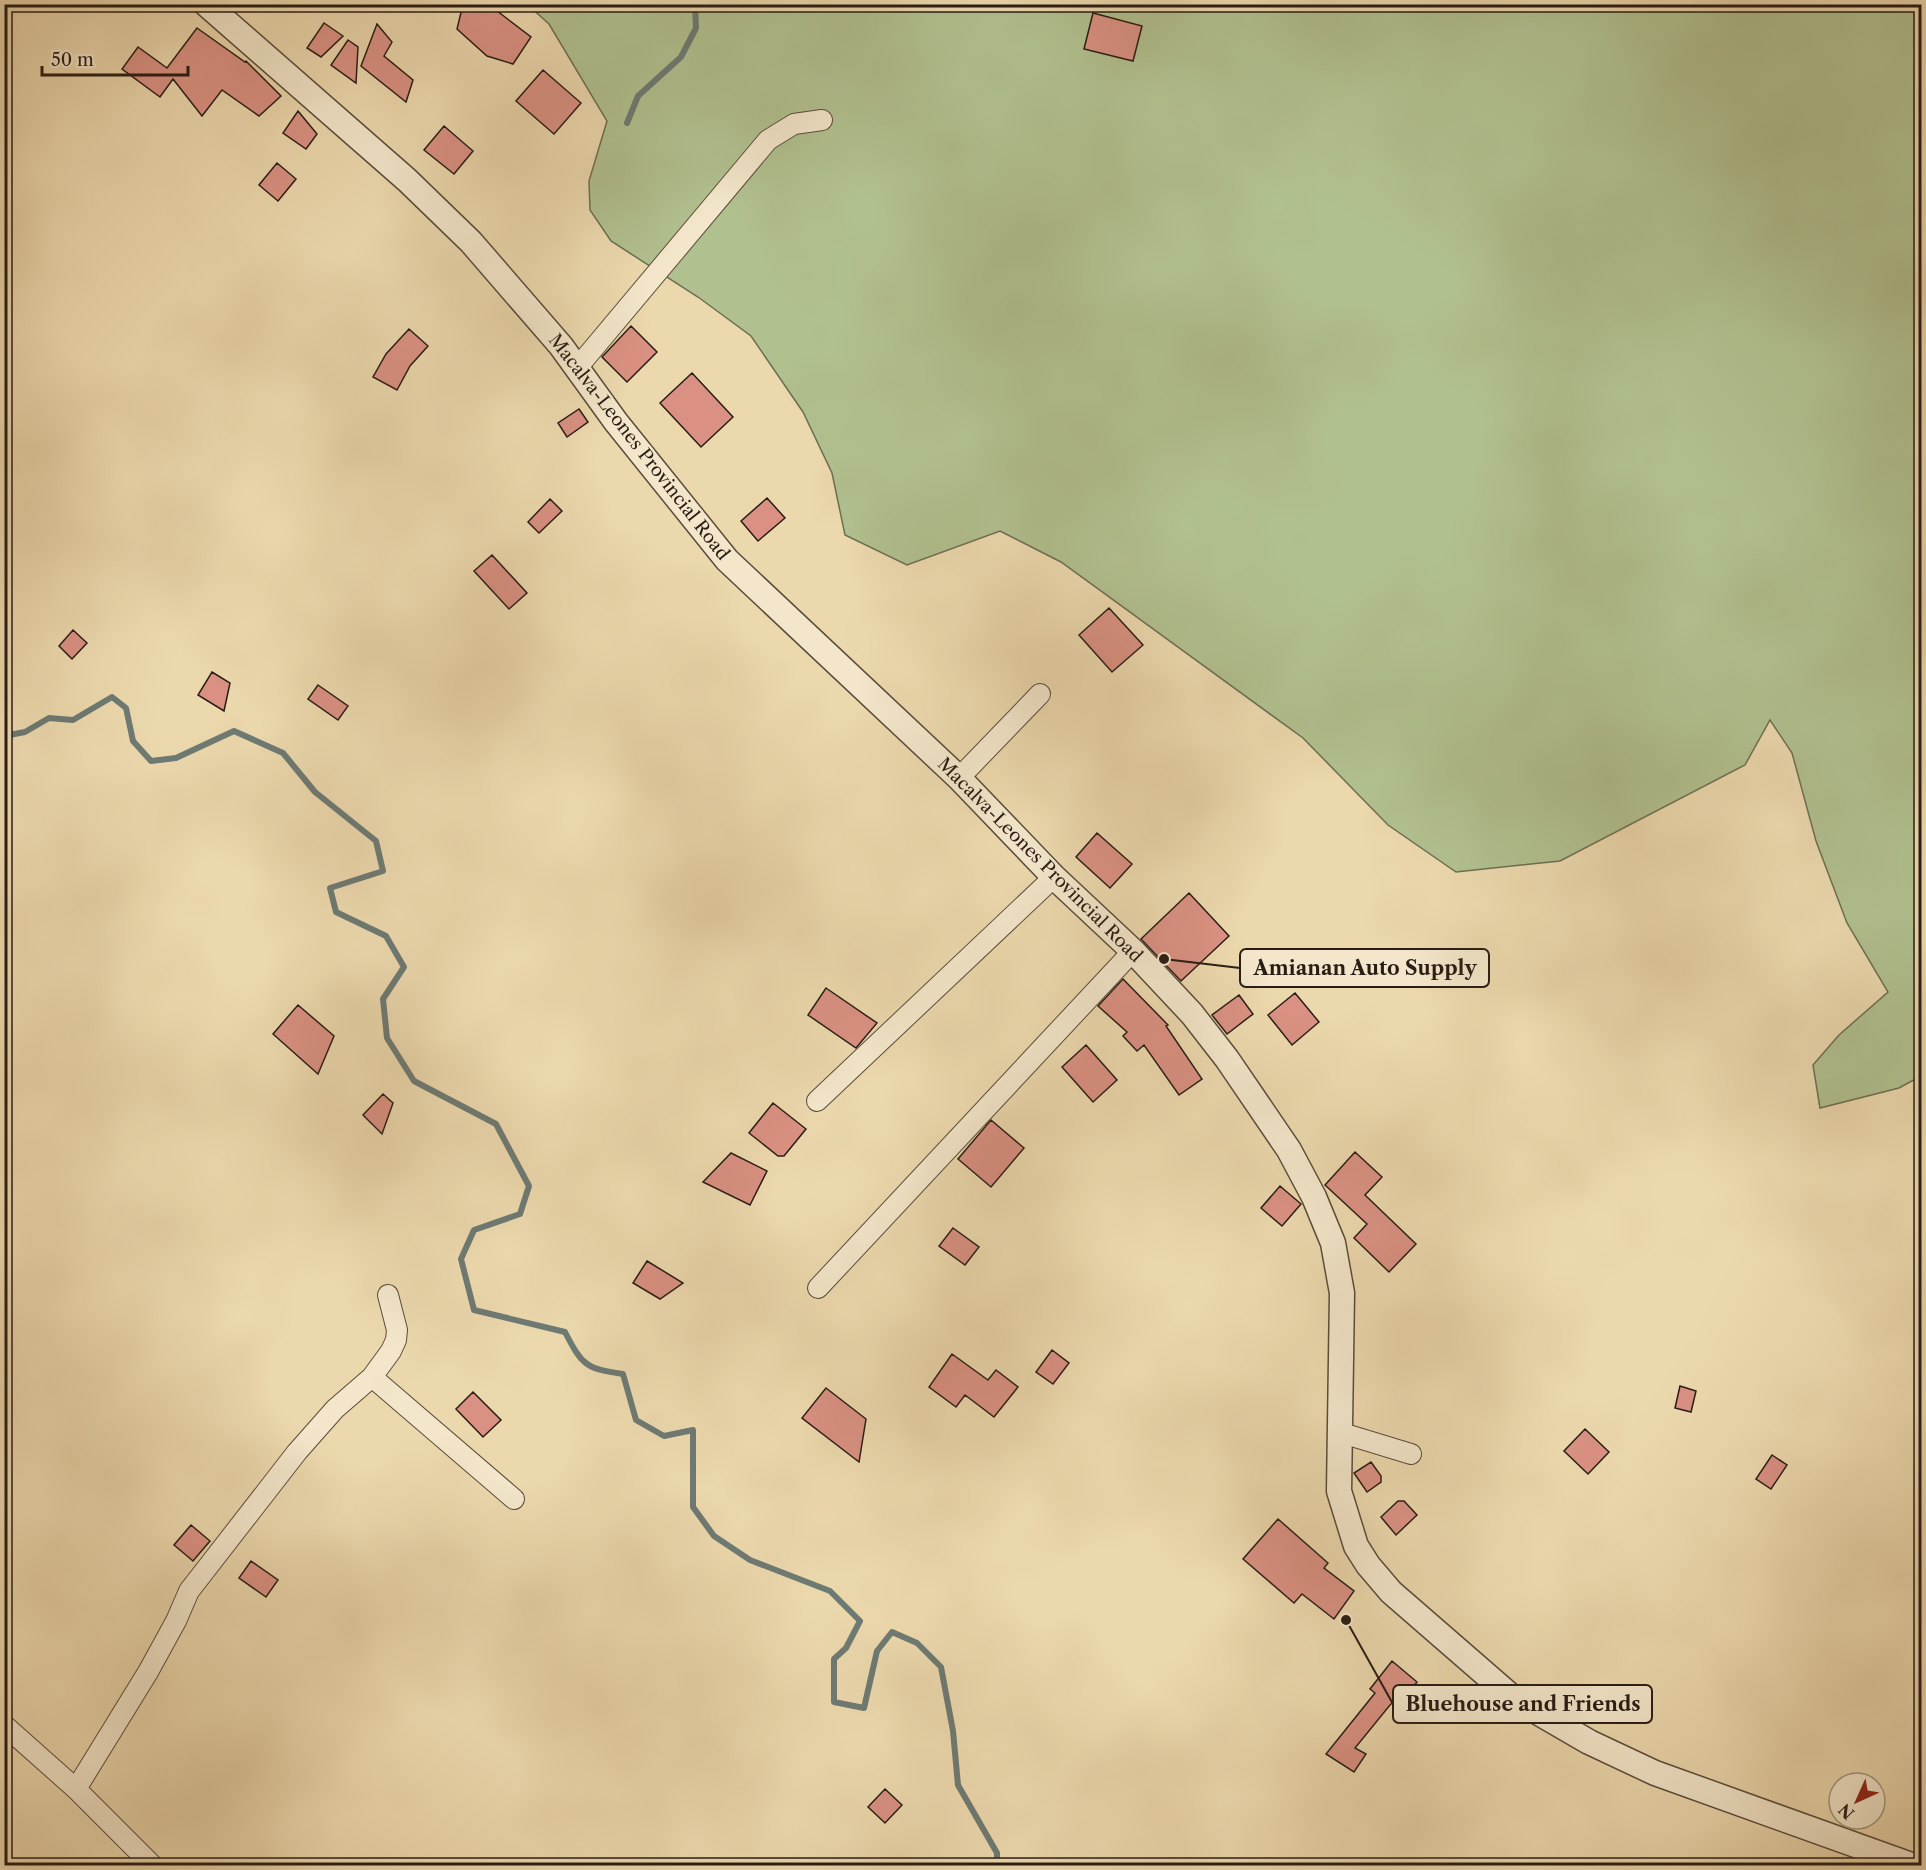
<svg xmlns="http://www.w3.org/2000/svg" width="1926" height="1870" viewBox="0 0 1926 1870" font-family="'Libre Caslon Text',serif">
<style>
.green{fill:#b1c08f;stroke:#6d6e52;stroke-width:1.5}
.lines{fill:none;stroke-linecap:round;stroke-linejoin:round}
.stream{stroke:#6d7a73;stroke-width:6}
.building{fill:#da9183;stroke:#291d15;stroke-width:1.5}
.minor-casing{stroke:#5a4c3b;stroke-width:22}
.tertiary-casing{stroke:#5a4c3b;stroke-width:27}
.minor{stroke:#f3e6ca;stroke-width:20}
.tertiary{stroke:#f3e6ca;stroke-width:24}
.labels{text-anchor:middle;stroke-width:4.5;stroke-linejoin:round;paint-order:stroke}
.street-label{font-size:18px;fill:#291d15;stroke:#f3e6ca}
.leader{fill:none;stroke:#291d15;stroke-width:2}
.callout-dot{fill:#291d15;stroke:#f3e6ca;stroke-width:2}
.callout{fill:#f3e6ca;stroke:#291d15;stroke-width:2}
.callout-label{font-size:20px;text-anchor:middle;font-weight:bold;fill:#291d15}
</style>
<rect width="100%" height="100%" fill="#ecd8ad"/>
<filter id="stains"><feTurbulence type="fractalNoise" baseFrequency=".00333" numOctaves="4"/><feColorMatrix values="0 0 0 0 .2 0 0 0 0 .09 0 0 0 0 .02 0 0 0 .5 -.17"/></filter>
<radialGradient id="worn" r=".72"><stop offset=".6" stop-color="#630" stop-opacity="0"/><stop offset="1" stop-color="#630" stop-opacity=".3"/></radialGradient>
<path class="green" d="M528,5H1921V1076L1899,1088L1820,1108L1813,1065L1839,1035L1888,992L1847,923L1816,841L1792,753L1770,720L1745,765L1560,861L1456,872L1388,825L1303,738L1061,562L1000,531L907,565L845,535L832,473L803,412L751,336L698,297L611,241L590,210L589,181L607,121L549,24Z"/>
<g class="lines">
<path class="stream" d="M627,123L638,96L681,57L696,28L695,4
M4,736L25,732L49,718L73,720L112,697L126,708L133,741L151,761L176,758L234,731L283,753L315,792L376,841L383,871L330,888L336,912L386,936L404,967L383,999L387,1038L414,1081L496,1124L529,1186L520,1214L474,1230L461,1259L474,1310L565,1332C582,1365 586,1369 623,1374L636,1420L664,1436L693,1430V1507L714,1536L750,1560L830,1591L860,1621L846,1648L834,1659V1702L864,1708L877,1651L892,1632L917,1643L941,1667L953,1731L958,1785L997,1853V1866"/>
</g>
<path class="building" d="M463,4H488L531,37L513,64L487,56L457,29Z
M1093,13L1142,26L1133,61L1084,49Z
M324,23L343,36L321,57L307,48Z
M377,24L392,42L384,56L413,80L406,102L361,66Z
M197,28L245,62L246,61L281,96L259,116L222,90L202,116L173,79L160,97L122,69L138,47L167,68Z
M348,40L358,47L356,83L331,65Z
M543,70L581,103L554,134L516,101Z
M298,111L317,134L306,149L283,133Z
M444,126L473,151L454,174L424,150Z
M277,163L296,179L278,201L259,185Z
M631,326L657,352L627,382L602,357Z
M409,329L428,346L410,366L397,390L373,377L386,354Z
M692,373L733,417L701,447L660,403Z
M579,409L588,422L567,437L558,423Z
M767,498L785,518L758,541L741,521Z
M550,499L562,511L539,533L528,522Z
M492,555L527,593L509,609L474,571Z
M1109,608L1143,645L1112,672L1079,635Z
M73,630L87,643L72,659L59,646Z
M212,672L230,683L224,711L198,695Z
M318,685L348,706L338,720L308,699Z
M1097,833L1132,864L1110,888L1076,857Z
M1189,893L1229,936L1181,981L1141,939Z
M1123,979L1168,1025L1166,1026L1202,1079L1179,1095L1144,1045L1137,1051L1123,1036L1127,1032L1098,1006Z
M826,988L877,1023L856,1048L808,1015Z
M1295,993L1319,1022L1292,1045L1268,1015Z
M1239,995L1253,1014L1227,1034L1212,1015Z
M298,1005L334,1036L318,1074L273,1034Z
M1086,1045L1117,1080L1093,1102L1062,1067Z
M383,1094L393,1103L382,1134L363,1115Z
M773,1103L806,1129L784,1156H778L749,1133Z
M991,1120L1024,1148L991,1187L958,1159Z
M1355,1152L1382,1177L1365,1195L1416,1244L1389,1272L1354,1238L1367,1224L1325,1185Z
M731,1153L767,1171L750,1205L703,1182Z
M1280,1186L1301,1204L1282,1226L1261,1208Z
M953,1228L979,1247L965,1265L939,1246Z
M647,1261L683,1283L660,1299L633,1283Z
M1052,1350L1069,1363L1053,1384L1036,1372Z
M952,1354L988,1380L996,1370L1018,1387L994,1417L965,1395L956,1407L929,1387Z
M1680,1386L1696,1391L1691,1412L1675,1408Z
M826,1388L866,1419L859,1462L802,1418Z
M473,1392L501,1420L483,1437L456,1409Z
M1585,1429L1609,1452L1588,1474L1564,1451Z
M1772,1455L1787,1465L1771,1489L1756,1479Z
M1371,1462L1381,1476V1482L1367,1492L1354,1473Z
M1398,1501H1404L1417,1515L1396,1535L1381,1517Z
M1278,1519L1328,1563L1324,1568L1354,1591L1334,1619L1302,1594L1294,1603L1243,1559Z
M191,1525L210,1541L193,1561L174,1545Z
M251,1561L278,1580L266,1597L239,1578Z
M1392,1661L1417,1682L1402,1700L1399,1697L1390,1705L1355,1748L1366,1754L1354,1772L1326,1754L1375,1693L1370,1689Z
M885,1789L902,1805L885,1823L868,1807Z"/>
<g class="lines">
<g class="minor-casing">
<path id="minor" d="M577,368L768,140L794,124L822,120
M959,778L1040,694
M817,1101L1054,877
M818,1288L1133,951
M372,1377L514,1499
M1342,1433L1411,1454
M4,1725L76,1789L153,1866
M76,1789L148,1672L176,1621L189,1591L297,1452L335,1409L372,1377L391,1351L396,1340L397,1330L388,1295"/>
</g>
<g class="tertiary-casing">
<path id="tertiary" d="M206,4L407,180L471,242L561,346L616,422L727,560L959,778L1054,877L1133,951L1192,1014L1227,1059L1289,1150L1314,1197L1333,1243L1342,1293L1339,1491L1356,1546L1368,1565L1391,1592L1513,1698L1589,1742L1655,1773L1914,1866"/>
</g>
<use href="#minor" class="minor"/>
<use href="#tertiary" class="tertiary"/>
</g>
<g class="labels">
<g class="street-label">
<text transform="translate(639 447) rotate(52)" y="6">Macalva-Leones Provincial Road</text>
<text transform="translate(1040 860) rotate(45)" y="6">Macalva-Leones Provincial Road</text>
</g>
</g>
<path class="leader" d="M1164 959L1240 968M1346 1620L1393 1704"/>
<g class="callout-dot">
<circle cx="1164" cy="959" r="6"/>
<circle cx="1346" cy="1620" r="6"/>
</g>
<g class="callout">
<rect x="1240" y="949" width="249" height="38" rx="6"/>
<rect x="1393" y="1685" width="259" height="38" rx="6"/>
</g>
<g class="callout-label">
<text x="1365" y="975">Amianan Auto Supply</text>
<text x="1523" y="1711">Bluehouse and Friends</text>
</g>
<rect width="1926" height="1870" fill="none" stroke="#ecd8ad" stroke-width="24"/>
<rect x="6" y="6" width="1914" height="1858" fill="none" stroke="#291d15" stroke-width="3"/>
<rect x="12" y="12" width="1902" height="1846" fill="none" stroke="#291d15" stroke-width="1.5"/>
<g transform="translate(1857 1801) rotate(225)"><circle r="28" fill="#f3e6ca" stroke="#a29682" stroke-width="1.5"/>
<path d="M0-4.5L10 22L0 15L-10 22Z" fill="#8f2418"/>
<text y="-9" font-size="16" font-weight="bold" text-anchor="middle" fill="#291d15">N</text>
</g>
<path d="M42 66v9h146v-9" fill="none" stroke="#291d15" stroke-width="3"/>
<text x="51" y="66" font-size="18" fill="#291d15" stroke="#f3e6ca" stroke-width="4.5" paint-order="stroke">50 m</text>
<rect width="100%" height="100%" filter="url(#stains)"/>
<rect width="100%" height="100%" fill="url(#worn)"/>
</svg>
